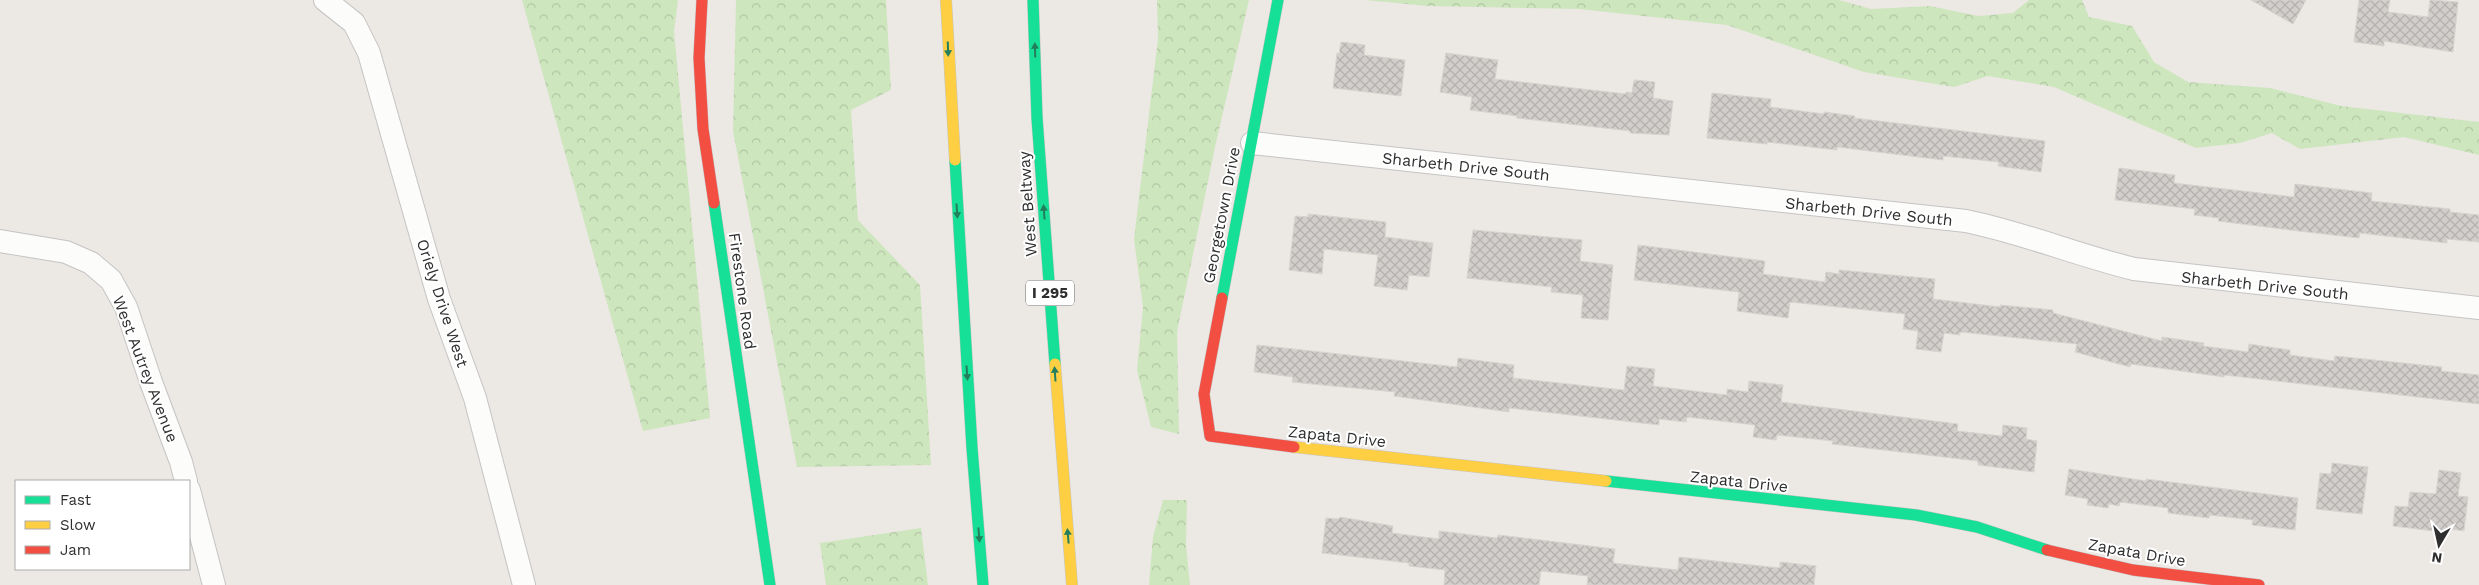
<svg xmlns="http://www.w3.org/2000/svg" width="2479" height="585" viewBox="0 0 2479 585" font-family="'Work Sans',sans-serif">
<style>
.forest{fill:url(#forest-crowns)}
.building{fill:url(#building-cross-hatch);stroke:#d7d4d0}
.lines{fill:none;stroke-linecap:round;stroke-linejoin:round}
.street-casing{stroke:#c5c4c5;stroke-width:24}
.fast-casing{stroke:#c5c4c5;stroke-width:12}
.slow-casing{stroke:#c5c4c5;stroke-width:12}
.jam-casing{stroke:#c5c4c5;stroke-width:12}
.street{stroke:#fcfcfb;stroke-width:22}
.fast{stroke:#16e098;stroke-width:11}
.slow{stroke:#ffcf43;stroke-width:11}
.jam{stroke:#f24e42;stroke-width:11}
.oneway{fill:#237e5e}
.labels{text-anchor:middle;stroke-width:4;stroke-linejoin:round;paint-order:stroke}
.shield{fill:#fff;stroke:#6d6d6d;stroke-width:1}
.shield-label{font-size:15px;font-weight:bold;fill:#2e2e2e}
.street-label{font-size:16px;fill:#2e2e2e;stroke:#fff}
</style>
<defs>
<pattern id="forest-crowns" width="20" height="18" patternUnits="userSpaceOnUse" patternTransform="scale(1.25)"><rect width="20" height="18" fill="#cee6be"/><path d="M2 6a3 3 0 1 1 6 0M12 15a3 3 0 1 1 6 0" fill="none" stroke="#b1c6a4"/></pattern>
<pattern id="building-cross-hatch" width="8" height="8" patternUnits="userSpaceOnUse" patternTransform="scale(1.25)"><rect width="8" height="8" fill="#d1cecb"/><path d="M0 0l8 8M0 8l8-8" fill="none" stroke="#b4b1af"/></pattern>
</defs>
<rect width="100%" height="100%" fill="#ece8e4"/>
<path class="forest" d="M522,0H678L674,31L710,418L643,431Z
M736,0H886L891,90L851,110L858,220L920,285L931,465L797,467L733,131Z
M1157,0H1249L1215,147L1177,332L1179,434L1151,427L1137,370L1143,307L1134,239L1158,39Z
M1365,0H1839L1871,9L1930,6L1978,16L2013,13L2029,0H2082L2089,17L2132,26L2154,62L2188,82L2270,88L2341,106L2479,122V155L2404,137L2300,149L2272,133L2240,143L2196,148L2054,87L1988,76L1954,87L1864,72L1727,25L1579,9L1428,6Z
M1163,500H1187L1186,545L1190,585H1149L1153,537Z
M921,528L928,585H826L820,543Z"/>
<path class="building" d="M2251,0H2306L2293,24Z
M2359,0H2390L2388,12L2428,17L2430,0L2458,2L2453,52L2384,41V46L2354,42Z
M1341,42L1365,45L1364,55L1405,60L1401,96L1333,88L1337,53L1339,54Z
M1446,53L1498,60L1495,79L1626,94V92L1632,93L1634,80L1655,82L1653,98L1673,101L1669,135L1630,133V131L1517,118V116L1470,110L1472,97L1440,92Z
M1712,93L1771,99L1770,107L1824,114V112L1855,116L1854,118L2045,141L2041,172L1998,166L1999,162L1943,156V160L1837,147V150L1767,142V144L1707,138Z
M2119,168L2175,175L2174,183L2294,197L2295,184L2372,193L2371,201L2450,209V212L2479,215V242L2447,239V243L2360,233L2359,238L2290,230L2218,221L2219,218L2194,215L2195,209L2115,200Z
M1308,214L1386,222L1385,237L1433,243L1429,277L1409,275L1407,290L1374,286L1378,255L1324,249L1322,274L1289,270L1295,216L1308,217Z
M1473,230L1582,240L1580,261L1613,265L1608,320L1581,318L1583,295L1551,292L1552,287L1467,278Z
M1638,245L1765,261L1763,274L1825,282L1826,272L1839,274V270L1935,279L1933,299L2000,307V305L2053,310V313L2162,341V337L2204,343L2203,346L2248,352L2249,344L2290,350V355L2334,361L2335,356L2442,367L2441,371L2479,375V404L2224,375V377L2131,364L2130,367L2075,352L2077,344L1960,332V335L1944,333L1941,352L1916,349L1918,331L1903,329L1905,314L1790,302L1788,318L1737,311L1739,292L1634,280Z
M1257,345L1457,367L1458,358L1514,365L1513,378L1624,390L1627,366L1655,369L1653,386L1727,395V389L1748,392L1749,381L1783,385L1781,402L1958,424L1957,431L2002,436L2003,425L2027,428L2026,439L2037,441L2034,472L1978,465V461L1832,444L1833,441L1777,435L1776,440L1753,437L1755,425L1687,417L1686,422L1659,419V425L1509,408V412L1394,396L1395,392L1292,382L1293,377L1254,372Z
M2332,463L2368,467L2362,514L2316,509L2320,473L2331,474Z
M2069,469L2146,481V479L2298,498L2295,530L2252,525L2253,520L2210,515L2209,518L2168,513V508L2120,502L2119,506L2109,504L2108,508L2087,505L2088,499L2065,495Z
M2439,470L2461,473L2458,496L2468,497L2464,531L2451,529L2450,533L2393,526L2395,506L2408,507L2410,492L2436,494Z
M1340,517L1393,526L1392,533L1439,539V531L1497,538L1498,535L1615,549L1613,563L1678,570L1679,557L1780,568V562L1816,566L1814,585H1587L1588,576L1541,571L1539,585H1444L1445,570L1409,566V563L1322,553L1326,518L1339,519Z"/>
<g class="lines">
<g class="street-casing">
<path id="street" d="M325,0L354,23L369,53L439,299L475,398L524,585
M1252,143L1966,221C2024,233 2077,255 2134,269L2479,308
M0,241L66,252L91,263L111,280L126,307L151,382L181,462L186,481
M189,490L214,585"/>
</g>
<g class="fast-casing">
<path id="fast" d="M1033,0L1037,118L1055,364
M955,160L972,448L983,585
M714,203L770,585
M1222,298L1278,0
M1606,481L1916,515L1977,527L2047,550"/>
</g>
<g class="slow-casing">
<path id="slow" d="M946,0L955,160
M1055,364L1072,585
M1294,447L1606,481"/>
</g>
<g class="jam-casing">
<path id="jam" d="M702,0L699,58L703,129L714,203
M1222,298L1204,394L1210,436L1294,447
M2047,550L2133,570L2259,585"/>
</g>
<use href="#street" class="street"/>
<use href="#fast" class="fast"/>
<use href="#slow" class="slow"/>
<use href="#jam" class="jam"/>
</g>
<defs><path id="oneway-solid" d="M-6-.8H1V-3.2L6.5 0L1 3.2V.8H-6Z" transform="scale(1.25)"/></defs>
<g class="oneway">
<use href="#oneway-solid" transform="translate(948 49) rotate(88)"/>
<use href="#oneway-solid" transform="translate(1035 50) rotate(-92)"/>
<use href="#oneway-solid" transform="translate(957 211) rotate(86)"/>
<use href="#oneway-solid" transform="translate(1044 212) rotate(-94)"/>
<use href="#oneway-solid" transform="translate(967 373) rotate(86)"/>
<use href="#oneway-solid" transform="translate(1055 374) rotate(-94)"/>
<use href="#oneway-solid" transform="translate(979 535) rotate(85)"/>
<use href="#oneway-solid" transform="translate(1068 536) rotate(-95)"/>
</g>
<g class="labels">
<rect class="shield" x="1026" y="280.5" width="48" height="25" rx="4"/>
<g class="shield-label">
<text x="1050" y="298">I 295</text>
</g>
<g class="street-label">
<text transform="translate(1466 166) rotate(6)" y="6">Sharbeth Drive South</text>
<text transform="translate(1027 204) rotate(-94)" y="6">West Beltway</text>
<text transform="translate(1869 211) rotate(6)" y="6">Sharbeth Drive South</text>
<text transform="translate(1221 215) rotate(-79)" y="6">Georgetown Drive</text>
<text transform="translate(2265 285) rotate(6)" y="6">Sharbeth Drive South</text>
<text transform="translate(743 291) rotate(82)" y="6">Firestone Road</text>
<text transform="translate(443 303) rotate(72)" y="6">Oriely Drive West</text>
<text transform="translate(146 369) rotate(69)" y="6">West Autrey Avenue</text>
<text transform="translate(1337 436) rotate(6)" y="6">Zapata Drive</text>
<text transform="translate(1739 481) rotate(6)" y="6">Zapata Drive</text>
<text transform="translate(2137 552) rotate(10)" y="6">Zapata Drive</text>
</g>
</g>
<rect x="15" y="480" width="175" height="90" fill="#ffffff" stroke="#ababab"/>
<rect x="25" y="496" width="25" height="8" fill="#16e098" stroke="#ababab"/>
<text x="60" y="505" font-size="15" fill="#2e2e2e">Fast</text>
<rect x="25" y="521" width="25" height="8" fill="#ffcf43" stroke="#ababab"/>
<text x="60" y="530" font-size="15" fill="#2e2e2e">Slow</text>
<rect x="25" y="546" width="25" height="8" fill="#f24e42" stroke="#ababab"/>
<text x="60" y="555" font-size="15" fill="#2e2e2e">Jam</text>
<g transform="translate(2439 545) rotate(189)" stroke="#ffffff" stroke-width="4" paint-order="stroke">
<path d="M0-4L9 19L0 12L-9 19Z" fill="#2e2e2e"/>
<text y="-8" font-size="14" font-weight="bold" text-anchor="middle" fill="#2e2e2e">N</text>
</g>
</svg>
